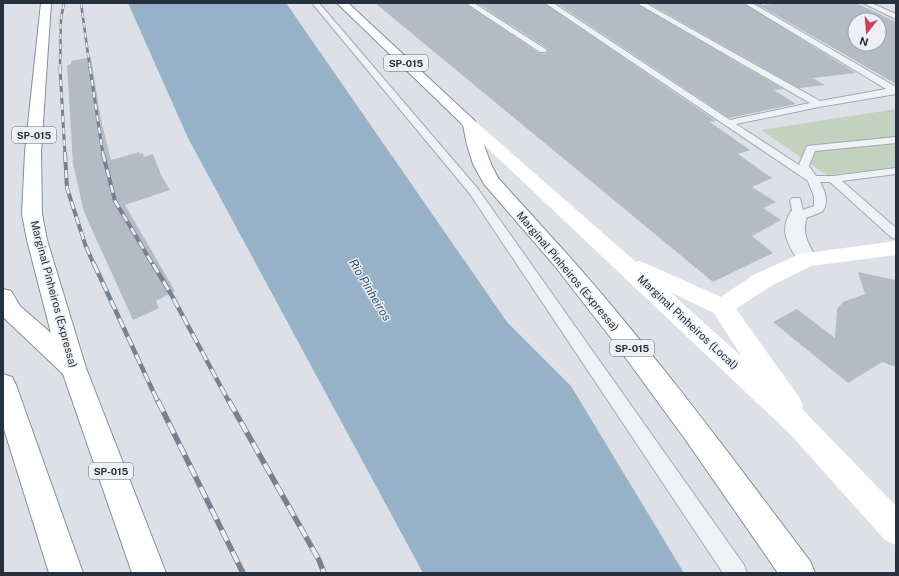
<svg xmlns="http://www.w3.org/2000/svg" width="899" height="576" viewBox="0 0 899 576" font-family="'Public Sans',sans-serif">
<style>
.green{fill:#c4d1be}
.water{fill:#96b1c8}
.building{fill:#b4bbc4;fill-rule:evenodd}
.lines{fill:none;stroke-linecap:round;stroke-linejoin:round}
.service-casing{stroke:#a2a8b1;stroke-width:2}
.minor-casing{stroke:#a2a8b1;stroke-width:2}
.trunk-casing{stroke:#848f9e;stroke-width:2}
.motorway-casing{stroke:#848f9e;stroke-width:2}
.service{fill:#eff2f5;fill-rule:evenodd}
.minor{fill:#eff2f5;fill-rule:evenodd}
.secondary{fill:#fff;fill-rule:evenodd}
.trunk{fill:#fff;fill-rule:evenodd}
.motorway{fill:#fff;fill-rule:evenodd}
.rail-far4-casing{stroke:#768191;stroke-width:2.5}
.rail-far3-casing{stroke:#768191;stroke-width:3}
.rail-far2-casing{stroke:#768191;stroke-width:4}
.rail-far1-casing{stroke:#768191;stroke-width:4.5}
.rail-casing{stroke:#768191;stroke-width:5.5}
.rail-far4{stroke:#ecf0f5;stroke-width:1.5;stroke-dasharray:5;stroke-linecap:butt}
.rail-far3{stroke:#ecf0f5;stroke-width:2;stroke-dasharray:6;stroke-linecap:butt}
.rail-far2{stroke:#ecf0f5;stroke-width:2.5;stroke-dasharray:8;stroke-linecap:butt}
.rail-far1{stroke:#ecf0f5;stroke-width:3;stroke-dasharray:10;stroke-linecap:butt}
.rail{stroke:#ecf0f5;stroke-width:4;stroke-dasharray:12;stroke-linecap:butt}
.labels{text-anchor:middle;stroke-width:3;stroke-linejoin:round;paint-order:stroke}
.shield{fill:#ecf0f5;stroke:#616a75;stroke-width:1}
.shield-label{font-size:10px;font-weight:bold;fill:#26303e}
.street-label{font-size:11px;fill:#26303e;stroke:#ecf0f5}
.water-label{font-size:12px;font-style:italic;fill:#305172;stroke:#ecf0f5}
</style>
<rect width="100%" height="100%" fill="#dde1e7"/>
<path class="green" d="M896,109V168L827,175L761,130Z"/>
<path class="water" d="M128,3H286L507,322L571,386L684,573H423L188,138Z"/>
<path class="building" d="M375,3H465L539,53L546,54L548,49L477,3H544L716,121L710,122L750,150L738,154L772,178L752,187L776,202L763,208L781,220L752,236L773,253L713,282Z
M556,3H636L783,89L774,90L796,104L729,118Z
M648,3H743L856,73L813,78L825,85L799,88Z
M755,3H761L762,5L783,3H856L896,22V84ZM855,20H879V44H855Z
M91,57L101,120L111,160L139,152L140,154L143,153L144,157L153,154L161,175L170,190L125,205L175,291L156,301L159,308L133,320L84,212L73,164L67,65L71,64V61Z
M858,272L896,280V367L882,362L848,383L773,322L797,309L835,338L837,309L843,302L865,294Z"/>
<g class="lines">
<g class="service-casing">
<path id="service" d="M312,3H319L478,189L744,565L747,573H723L470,194Z
M466,3H474L547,50L546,52H540Z
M545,3H553L730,120L810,103L637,3H645L820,101L886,89L744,3H752L896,87V94L819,107L736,124L799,165L807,146L896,137V143L815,151L809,166L816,176H833L896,168V174L842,181L896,228V239L892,238L830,182H820C825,191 829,201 823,211C815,215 803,220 794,218L790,201L792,198H800L803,210L814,206V197L808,181Z
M863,3H871L896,14V19Z"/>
</g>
<g class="minor-casing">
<path id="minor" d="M798,209L805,211L808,215C800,232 809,245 817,259L814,264L807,266L800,264C789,245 778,232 791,211Z"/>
</g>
<g class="trunk-casing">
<path id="trunk" d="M3,374L12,377L16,385L83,573H49L3,426Z"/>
</g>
<g class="motorway-casing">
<path id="motorway" d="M41,3H51L41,152L42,214L47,240L86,368L166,573H132L63,374L3,317V289L11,291L20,306L51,333L27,240L22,214L25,152Z
M337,3H348L475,121L491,164L498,178C543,227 588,276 630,328C693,404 751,483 810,561L815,573H778L685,439L614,342L554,265L484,184L473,164L467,145L463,125Z"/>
</g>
<use href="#service" class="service"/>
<use href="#minor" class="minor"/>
<path class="secondary" d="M470,119L475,121L636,262L639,261L647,264L721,297L755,274L800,254L896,241V255L811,266L771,286L736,309L799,397L803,406L802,409L896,506V545L885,540L790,434L465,127L462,124L465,121ZM670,292L714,313L742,357Z"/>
<use href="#trunk" class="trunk"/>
<use href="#motorway" class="motorway"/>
<g class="rail-far4-casing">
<path id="rail-far4" d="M81,3L90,69
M60,69L61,19L64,3"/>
</g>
<g class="rail-far3-casing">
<path id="rail-far3" d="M60,68L65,155
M90,68L103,155"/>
</g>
<g class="rail-far2-casing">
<path id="rail-far2" d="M65,154L67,188L85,244L94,265
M103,154L115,201L153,265"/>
</g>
<g class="rail-far1-casing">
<path id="rail-far1" d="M94,264L158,402
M153,264L171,294L229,402"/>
</g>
<g class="rail-casing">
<path id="rail" d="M158,401L243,573
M229,401L319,560L324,573"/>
</g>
<use href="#rail-far4" class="rail-far4"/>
<use href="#rail-far3" class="rail-far3"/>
<use href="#rail-far2" class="rail-far2"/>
<use href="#rail-far1" class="rail-far1"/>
<use href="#rail" class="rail"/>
</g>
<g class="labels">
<g class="shield">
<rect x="384" y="55" width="44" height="16" rx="3"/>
<rect x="12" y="127" width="44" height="16" rx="3"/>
<rect x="610" y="340" width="44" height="16" rx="3"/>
<rect x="89" y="463" width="44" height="16" rx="3"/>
</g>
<g class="shield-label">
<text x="406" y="67">SP-015</text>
<text x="34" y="139">SP-015</text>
<text x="632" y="352">SP-015</text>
<text x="111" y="475">SP-015</text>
</g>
<g class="street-label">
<text transform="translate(568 271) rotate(50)" y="4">Marginal Pinheiros (Expressa)</text>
<text transform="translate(54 294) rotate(75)" y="4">Marginal Pinheiros (Expressa)</text>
<text transform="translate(688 322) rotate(43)" y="4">Marginal Pinheiros (Local)</text>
</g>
<g class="water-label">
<text transform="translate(370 290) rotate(59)" y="4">Rio Pinheiros</text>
</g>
</g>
<rect width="899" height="576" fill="none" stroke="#26303e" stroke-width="8"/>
<g transform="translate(867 32) rotate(197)"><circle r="19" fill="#ecf0f5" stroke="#9da3ac"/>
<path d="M0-3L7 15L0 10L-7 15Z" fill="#d03e5c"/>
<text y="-6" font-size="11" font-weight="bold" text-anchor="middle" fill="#26303e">N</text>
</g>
</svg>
